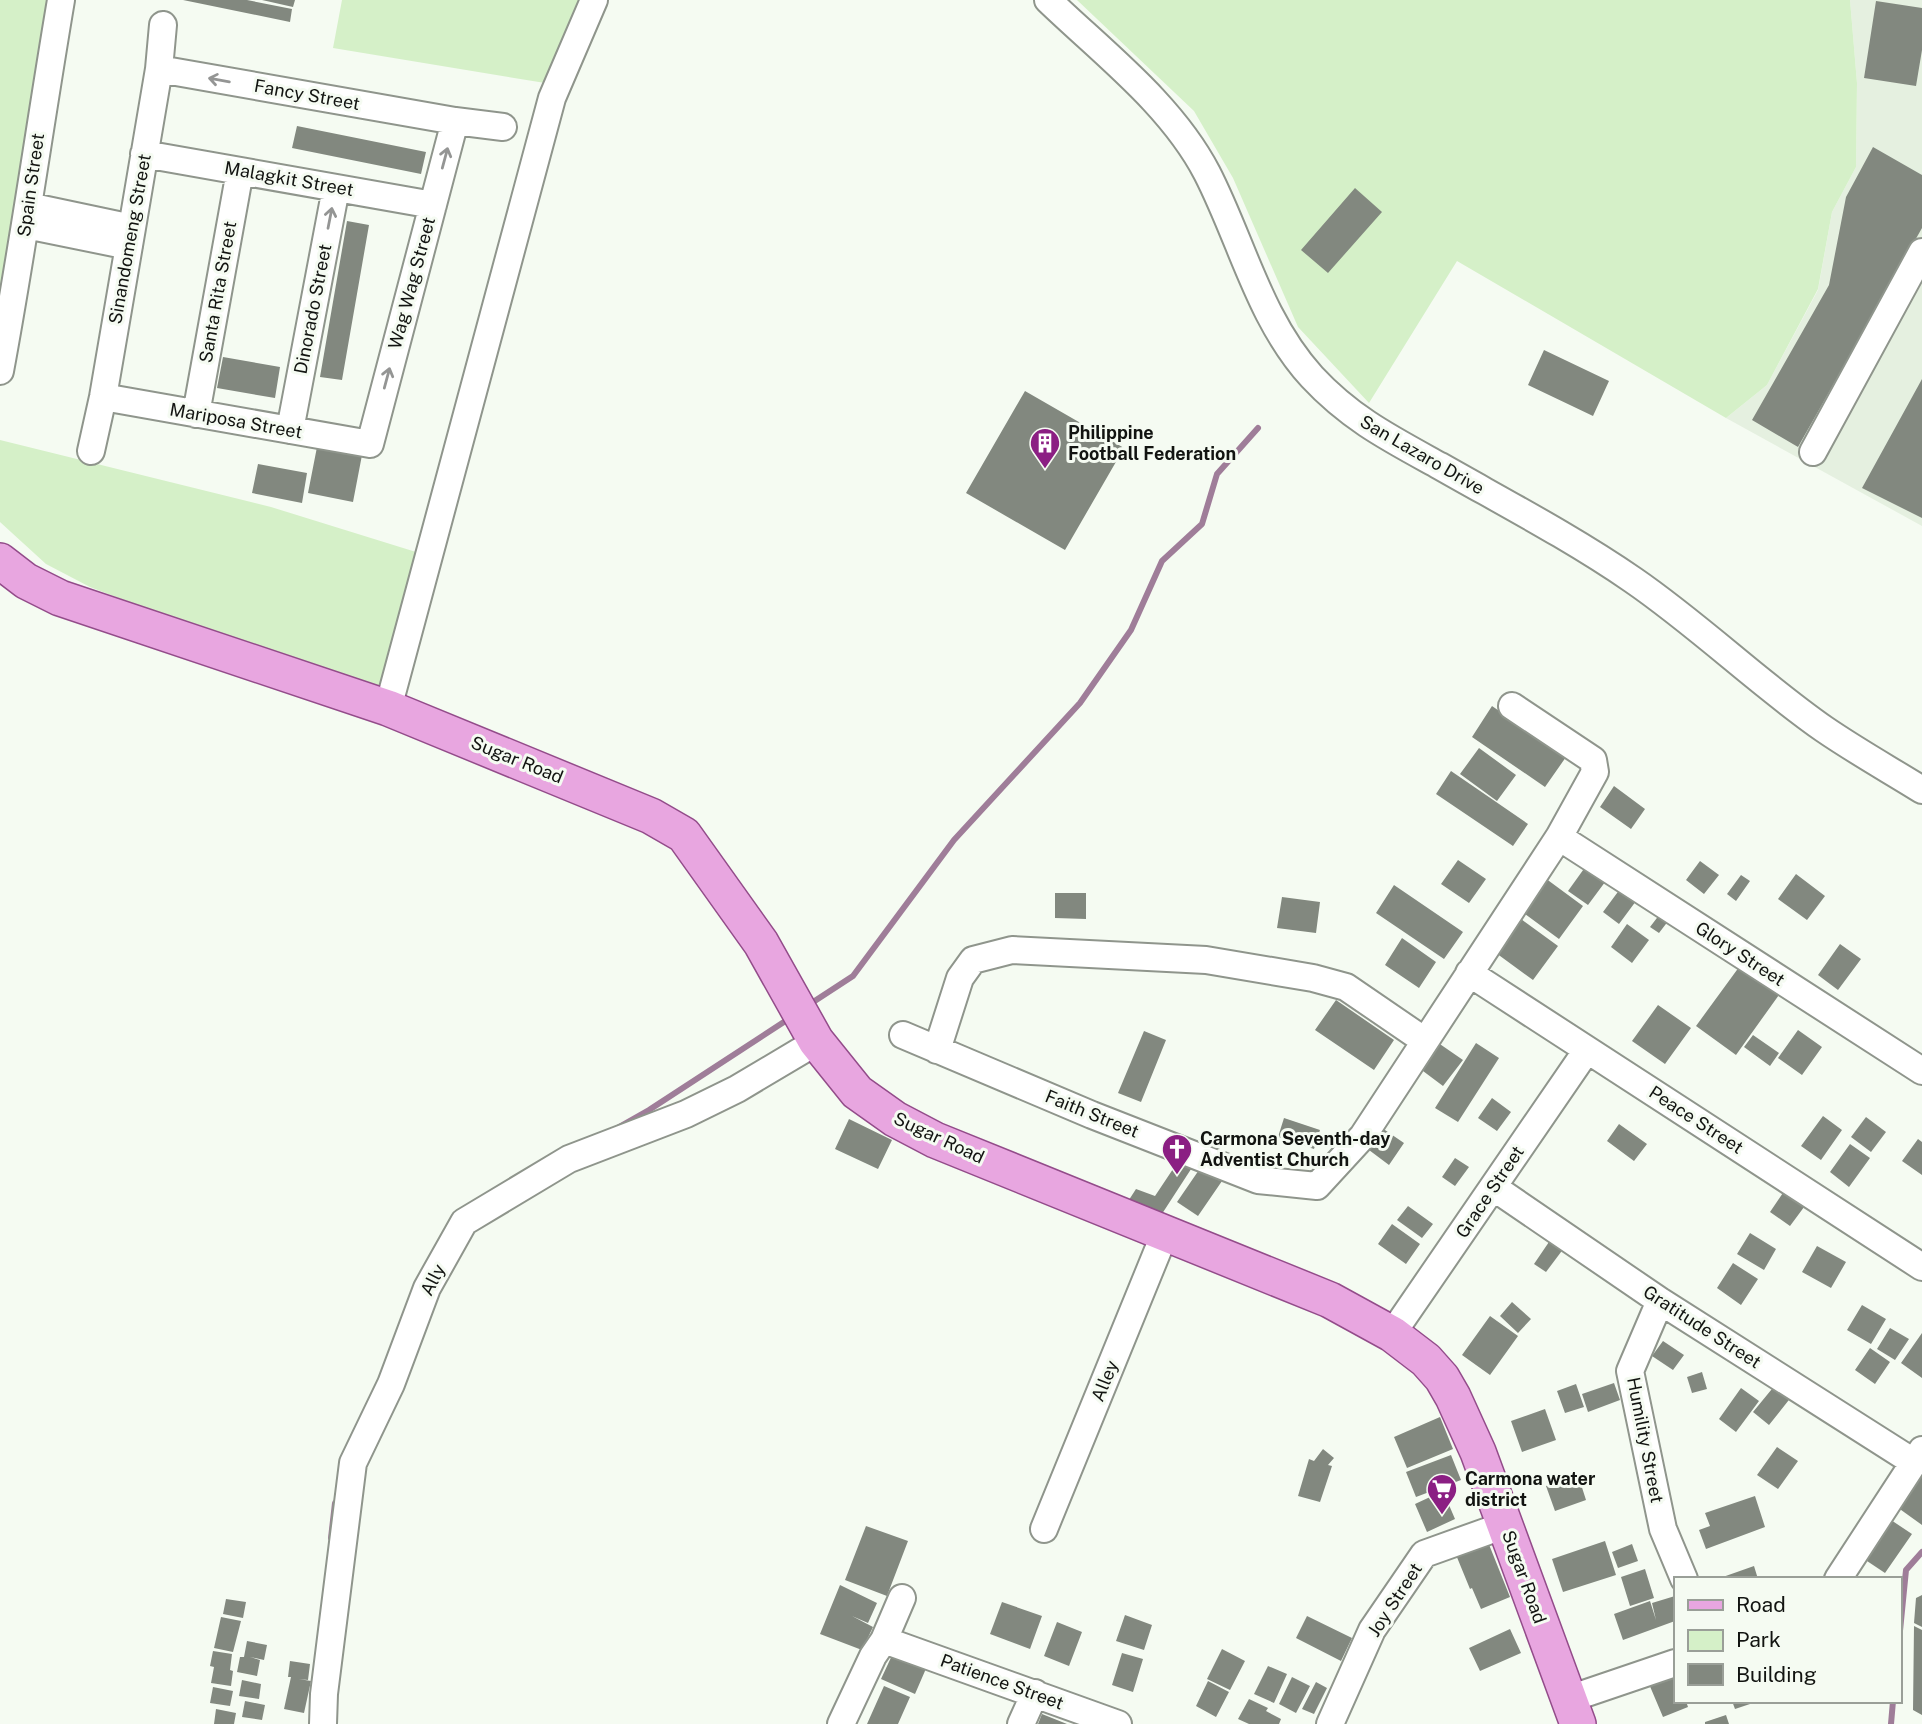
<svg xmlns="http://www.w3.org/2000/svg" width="1922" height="1724" viewBox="0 0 1922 1724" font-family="'Public Sans',sans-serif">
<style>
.built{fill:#e5f0e0}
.green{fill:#d5f0c8}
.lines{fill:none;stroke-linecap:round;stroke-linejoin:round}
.stream{stroke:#9f7d99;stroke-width:6}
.building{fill:#82887f}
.minor-casing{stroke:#8f958c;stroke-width:30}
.major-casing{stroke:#934c8a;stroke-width:38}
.minor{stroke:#fff;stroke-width:26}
.major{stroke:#e8a6e0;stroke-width:35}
.oneway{stroke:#949594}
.labels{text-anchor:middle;stroke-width:6;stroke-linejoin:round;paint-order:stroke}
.street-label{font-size:18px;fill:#121411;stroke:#f5fbf2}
.poi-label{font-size:18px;font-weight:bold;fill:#121411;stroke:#f5fbf2;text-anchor:start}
</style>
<rect width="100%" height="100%" fill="#f5fbf2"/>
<path class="built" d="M1850,0H1922V526L1726,418L1767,385L1818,290L1832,212L1856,167L1857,83Z"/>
<path class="green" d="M0,0H53L0,313Z
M342,0H583L545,83L333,48Z
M1077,0H1850L1857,83L1856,167L1832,212L1818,289L1767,385L1726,418L1457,261L1369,403L1298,327L1233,178L1194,111Z
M0,440L271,507L416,552L376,697L90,587L46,564L0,522Z"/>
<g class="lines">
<path class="stream" d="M807,1006L853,976L954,840L1080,703L1131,630L1162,561L1202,524L1217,474L1258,428
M619,1127L649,1110L790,1018
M331,1538L335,1503
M1899,1641L1906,1570L1922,1552
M1891,1724L1893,1701"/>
</g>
<path class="building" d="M183,0H247L292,9L290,22Z
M262,0H295L293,7Z
M1876,1L1922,8V50L1916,86L1864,78Z
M297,126L426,152L421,174L292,148Z
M1873,147L1922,175V228L1798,447L1752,420L1829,285L1846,197Z
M1355,188L1382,212L1328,273L1301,250Z
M347,221L369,225L342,380L320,377Z
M1544,350L1609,381L1593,416L1528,385Z
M223,357L280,367L275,398L217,388Z
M1922,379V518L1862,488Z
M1025,391L1124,448L1065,550L966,493Z
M317,447L362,455L353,502L308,493Z
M258,464L307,473L302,503L252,493Z
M1492,706L1566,757L1545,787L1472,737Z
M1479,748L1516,775L1497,801L1460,774Z
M1451,771L1528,824L1513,846L1436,794Z
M1614,786L1645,809L1631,829L1600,807Z
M1591,859L1611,874L1588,905L1568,891Z
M1458,860L1486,879L1469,903L1441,884Z
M1700,861L1719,875L1704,894L1686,880Z
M1796,874L1825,896L1807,920L1778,899Z
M1741,875L1750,881L1736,901L1727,894Z
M1545,878L1583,906L1559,939L1521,911Z
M1394,885L1463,932L1444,959L1376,913Z
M1623,885L1639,897L1619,924L1603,912Z
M1055,893H1086V919L1055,918Z
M1282,897L1320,902L1316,933L1277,928Z
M1663,910L1672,916L1659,933L1650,927Z
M1521,919L1558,946L1533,980L1496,953Z
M1627,924L1649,940L1632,963L1611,947Z
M1402,938L1436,962L1419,988L1385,965Z
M1840,944L1861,959L1838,990L1818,975Z
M1742,963L1781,992L1736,1055L1696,1026Z
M1336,1000L1394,1040L1374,1070L1315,1030Z
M1658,1005L1691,1028L1665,1064L1632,1041Z
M1798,1030L1822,1047L1802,1075L1778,1058Z
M1144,1031L1166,1040L1141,1102L1118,1093Z
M1753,1035L1779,1053L1770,1066L1744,1047Z
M1434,1040L1463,1060L1443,1086L1415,1065Z
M1476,1043L1499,1058L1458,1122L1435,1108Z
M1492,1098L1511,1112L1497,1131L1478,1118Z
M1823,1116L1842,1130L1821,1160L1801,1146Z
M1866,1117L1886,1132L1871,1152L1851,1137Z
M1284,1118L1320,1130L1314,1149L1278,1137Z
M849,1119L892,1140L878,1169L835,1149Z
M1619,1124L1647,1144L1634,1161L1607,1141Z
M1379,1126L1404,1143L1389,1165L1365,1147Z
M1918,1139L1922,1142V1175L1902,1161Z
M1850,1144L1870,1158L1849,1187L1830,1172Z
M1181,1157L1195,1163L1158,1220L1125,1206L1136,1189L1155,1196Z
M1455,1158L1469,1167L1455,1186L1442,1177Z
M1201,1167L1222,1181L1198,1216L1177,1202Z
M1789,1184L1810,1199L1790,1226L1770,1212Z
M1408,1206L1433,1224L1422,1238L1397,1220Z
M1392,1224L1420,1244L1406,1264L1378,1244Z
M1750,1233L1776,1249L1764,1270L1737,1254Z
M1551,1239L1564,1248L1546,1272L1534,1264Z
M1817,1246L1846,1262L1831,1288L1802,1272Z
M1733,1263L1758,1279L1741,1305L1717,1288Z
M1512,1302L1531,1319L1518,1333L1500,1316Z
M1862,1305L1886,1319L1871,1344L1847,1330Z
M1490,1316L1518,1336L1490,1375L1462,1355Z
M1890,1328L1909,1339L1895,1360L1877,1349Z
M1922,1333V1378L1901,1363Z
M1663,1341L1684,1355L1673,1370L1652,1356Z
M1870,1348L1890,1362L1875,1384L1855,1370Z
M1702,1372L1707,1389L1692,1393L1687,1377Z
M1614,1383L1620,1400L1588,1412L1582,1394Z
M1576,1384L1584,1407L1565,1413L1557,1391Z
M1776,1384L1792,1396L1769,1425L1753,1412Z
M1741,1388L1759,1401L1736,1432L1719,1419Z
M1545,1409L1556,1440L1522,1452L1511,1421Z
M1440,1417L1453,1449L1407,1468L1394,1437Z
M1777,1447L1798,1461L1778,1489L1757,1475Z
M1323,1449L1334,1458L1328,1465L1332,1466L1320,1502L1298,1496L1309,1459L1314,1461Z
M1451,1455L1461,1480L1416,1497L1406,1472Z
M1922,1462V1525L1890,1502Z
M1578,1475L1586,1500L1555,1511L1546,1486Z
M1443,1491L1455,1519L1427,1532L1415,1504Z
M1755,1496L1765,1527L1706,1549L1699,1530L1710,1526L1705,1513Z
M1885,1516L1912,1534L1885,1573L1858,1555Z
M866,1526L908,1541L887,1596L845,1580Z
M1486,1537L1510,1597L1481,1609L1472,1588L1470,1589L1454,1550Z
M1605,1541L1616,1575L1563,1592L1552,1559Z
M1632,1544L1638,1561L1618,1568L1612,1552Z
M1754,1566L1758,1579H1720V1578Z
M1645,1569L1654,1598L1630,1606L1621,1577Z
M840,1585L877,1603L868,1623L852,1616L873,1627L862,1650L820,1634Z
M1922,1595V1627L1914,1623L1916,1598Z
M1675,1596V1621L1623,1640L1614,1614L1650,1601L1656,1620L1652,1603Z
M226,1599L246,1602L243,1618L223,1614Z
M1002,1602L1042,1616L1030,1649L990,1634Z
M1125,1615L1152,1625L1144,1650L1116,1641Z
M1307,1616L1352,1638L1341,1661L1296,1638Z
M221,1617L241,1621L233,1652L214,1648Z
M1057,1622L1082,1632L1069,1666L1044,1656Z
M1914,1626L1922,1630V1715L1913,1710Z
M1510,1629L1521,1653L1480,1671L1469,1648Z
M247,1641L267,1645L264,1660L250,1657L260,1660L257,1676L237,1672L240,1657H244Z
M895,1649L928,1664L915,1694L881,1679Z
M1222,1649L1245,1661L1230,1690L1207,1679Z
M213,1651L232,1654L230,1670L233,1671L231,1686L211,1683L214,1667L210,1666Z
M1122,1653L1143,1659L1133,1692L1112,1685Z
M290,1661L310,1664L308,1680L299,1679L311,1681L304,1713L284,1709L291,1677H288Z
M1268,1666L1287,1674L1274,1703L1254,1694Z
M1675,1674V1701H1686L1688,1707L1663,1717L1649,1684Z
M1292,1677L1310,1686L1296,1713L1279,1704Z
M242,1680L261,1684L259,1699L239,1696Z
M1208,1681L1229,1692L1216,1717L1196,1706Z
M1316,1682L1327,1688L1314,1714L1302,1709Z
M884,1686L910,1697L898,1724H867Z
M213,1687L233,1691L230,1706L210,1703Z
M1249,1699L1268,1708L1266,1711L1281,1719L1279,1724H1249L1238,1719Z
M245,1701L265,1705L262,1720L242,1717Z
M1732,1701H1756V1702L1735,1709Z
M216,1709L236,1713L234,1724H214Z
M1042,1714L1067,1724H1038Z
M1726,1715L1729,1724H1705V1722Z"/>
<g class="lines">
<g class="minor-casing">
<path id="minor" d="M1048,0C1103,53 1171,104 1207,173C1242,241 1259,319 1312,377C1351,419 1391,439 1440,466C1505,503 1572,538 1633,580C1700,626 1758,683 1824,729C1856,751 1890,770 1922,790
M159,69L455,121L503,127
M144,154L433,205
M28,206L132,228
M26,225L129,246
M0,371C23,247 40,124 61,0
M103,397L370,444L455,121
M196,414L240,171
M290,430L336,188
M91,451L103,397L132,228L159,69L163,25
M1813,452L1922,252
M388,708L552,98L594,0
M1559,837L1922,1071
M1469,973L1922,1267
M903,1035L1092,1115L1258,1180L1317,1186L1363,1136L1559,837L1595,772L1593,760L1512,706
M937,1050L960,978L973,960L1012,950L1206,960L1313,978L1346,987L1425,1041
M1493,1187L1660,1301L1915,1463
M1660,1301L1630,1371L1663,1529L1684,1579
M1392,1334L1587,1050
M1044,1529L1165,1233
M1838,1579L1922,1450
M884,1640L1118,1724
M1569,1699L1675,1663
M323,1724L324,1694L353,1463L391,1384L427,1288L464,1222L569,1159L686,1114L737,1089L816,1042
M841,1724L873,1656L884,1640L902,1598
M1021,1724L1035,1693
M1330,1724L1372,1630L1424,1554L1505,1525"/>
</g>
<g class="major-casing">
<path id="major" d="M0,561L26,581L60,598L388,708L651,816L684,835L761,943L816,1041L857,1092L895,1119L935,1140L1330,1300L1392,1334L1426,1360L1442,1378L1453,1397L1478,1452L1578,1724"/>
</g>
<use href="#minor" class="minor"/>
<use href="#major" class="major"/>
</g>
<defs><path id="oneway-shaft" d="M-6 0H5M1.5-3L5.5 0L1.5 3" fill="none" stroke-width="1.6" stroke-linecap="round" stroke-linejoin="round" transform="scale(1.75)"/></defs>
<g class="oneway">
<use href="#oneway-shaft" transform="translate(219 80) rotate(-170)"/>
<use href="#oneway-shaft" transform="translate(445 158) rotate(-75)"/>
<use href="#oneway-shaft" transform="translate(330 218) rotate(-79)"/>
<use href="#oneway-shaft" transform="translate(387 378) rotate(-75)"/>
</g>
<defs>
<g id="building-pin" transform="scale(1.575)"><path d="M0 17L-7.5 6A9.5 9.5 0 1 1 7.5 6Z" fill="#8b1f83" stroke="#f5fbf2"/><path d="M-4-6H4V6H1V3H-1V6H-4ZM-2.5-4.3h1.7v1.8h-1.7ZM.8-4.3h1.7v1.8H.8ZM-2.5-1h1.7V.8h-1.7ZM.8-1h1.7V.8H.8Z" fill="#fff"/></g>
<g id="church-pin" transform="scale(1.575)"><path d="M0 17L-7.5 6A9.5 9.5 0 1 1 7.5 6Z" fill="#8b1f83" stroke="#f5fbf2"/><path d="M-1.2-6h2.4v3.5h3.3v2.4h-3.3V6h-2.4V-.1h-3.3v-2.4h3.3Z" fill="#fff"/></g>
<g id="supermarket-pin" transform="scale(1.575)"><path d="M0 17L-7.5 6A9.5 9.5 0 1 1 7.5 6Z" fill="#8b1f83" stroke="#f5fbf2"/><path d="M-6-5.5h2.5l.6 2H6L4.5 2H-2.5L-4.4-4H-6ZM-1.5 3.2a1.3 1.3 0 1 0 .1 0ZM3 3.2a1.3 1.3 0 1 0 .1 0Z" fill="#fff"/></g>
</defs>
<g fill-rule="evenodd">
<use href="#building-pin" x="1045" y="443"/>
<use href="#church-pin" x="1177" y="1149"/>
<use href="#supermarket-pin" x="1442" y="1489"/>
</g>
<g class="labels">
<g class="street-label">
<text transform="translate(307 95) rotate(10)" y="6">Fancy Street</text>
<text transform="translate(289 179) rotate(10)" y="6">Malagkit Street</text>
<text transform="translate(31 185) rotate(-82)" y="6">Spain Street</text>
<text transform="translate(130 239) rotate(-80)" y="6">Sinandomeng Street</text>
<text transform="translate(412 283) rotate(-75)" y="6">Wag Wag Street</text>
<text transform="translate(218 292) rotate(-80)" y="6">Santa Rita Street</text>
<text transform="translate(313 309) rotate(-79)" y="6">Dinorado Street</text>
<text transform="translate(236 421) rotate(10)" y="6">Mariposa Street</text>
<text transform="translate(1422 455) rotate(30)" y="6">San Lazaro Drive</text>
<text transform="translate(517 760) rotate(22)" y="6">Sugar Road</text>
<text transform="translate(1740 954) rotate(33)" y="6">Glory Street</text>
<text transform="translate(1092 1114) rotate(22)" y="6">Faith Street</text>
<text transform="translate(1696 1120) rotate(33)" y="6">Peace Street</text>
<text transform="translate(939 1138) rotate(25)" y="6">Sugar Road</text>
<text transform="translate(1490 1192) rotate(-56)" y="6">Grace Street</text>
<text transform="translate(433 1280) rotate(-63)" y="6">Ally</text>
<text transform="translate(1702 1327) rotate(33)" y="6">Gratitude Street</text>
<text transform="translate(1105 1381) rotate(-68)" y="6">Alley</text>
<text transform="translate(1645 1440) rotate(79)" y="6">Humility Street</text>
<text transform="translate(1524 1577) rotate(70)" y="6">Sugar Road</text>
<text transform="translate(1395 1600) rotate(-57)" y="6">Joy Street</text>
<text transform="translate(1002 1682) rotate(20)" y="6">Patience Street</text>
</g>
<g class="poi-label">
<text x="1068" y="439">Philippine<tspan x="1068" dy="21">Football Federation</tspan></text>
<text x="1200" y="1145">Carmona Seventh-day<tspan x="1200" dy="21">Adventist Church</tspan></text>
<text x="1465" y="1485">Carmona water<tspan x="1465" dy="21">district</tspan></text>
</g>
</g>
<rect x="1674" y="1577" width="228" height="126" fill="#f5fbf2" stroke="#9a9f98" stroke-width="2"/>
<rect x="1688" y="1600" width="35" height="10" fill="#e8a6e0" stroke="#9a9f98" stroke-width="2"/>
<text x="1736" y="1612" font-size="21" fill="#121411">Road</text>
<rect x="1688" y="1630" width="35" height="21" fill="#d5f0c8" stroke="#9a9f98" stroke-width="2"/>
<text x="1736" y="1647" font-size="21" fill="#121411">Park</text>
<rect x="1688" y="1664" width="35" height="21" fill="#82887f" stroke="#9a9f98" stroke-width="2"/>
<text x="1736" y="1682" font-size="21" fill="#121411">Building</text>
</svg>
